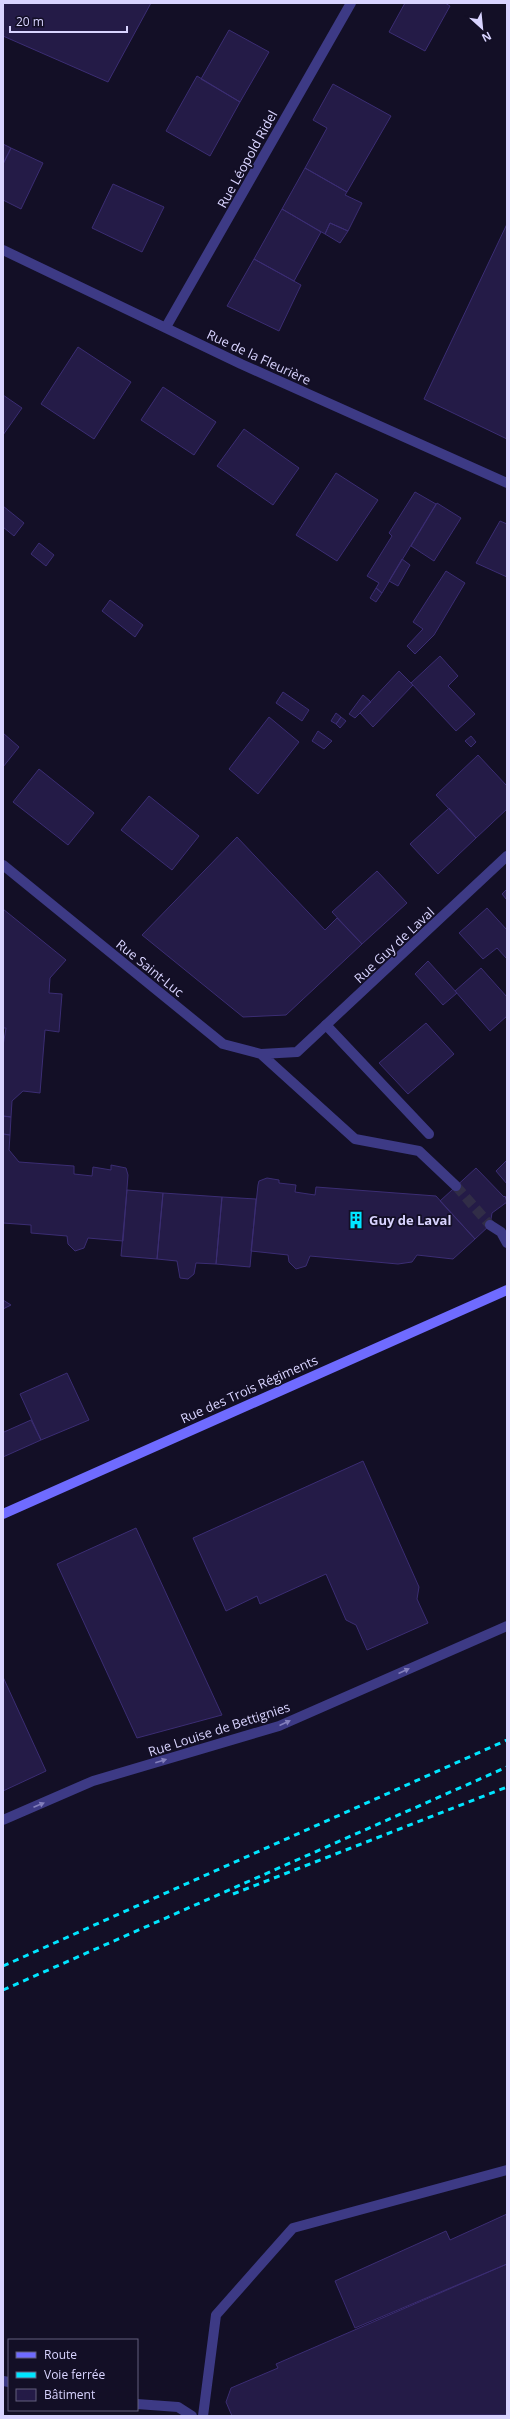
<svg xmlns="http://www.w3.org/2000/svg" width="510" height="2419" viewBox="0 0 510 2419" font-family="'Open Sans',sans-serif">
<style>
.building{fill:#241b47;stroke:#3b2d73}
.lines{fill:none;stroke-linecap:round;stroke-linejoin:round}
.street-tunnel{stroke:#312d47;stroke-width:10;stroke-dasharray:10 5;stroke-linecap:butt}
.lane{stroke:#3d3a85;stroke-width:10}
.street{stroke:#3d3a85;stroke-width:10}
.secondary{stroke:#6f6bff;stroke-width:10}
.rail{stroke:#00e5ff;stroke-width:3;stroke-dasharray:6 5;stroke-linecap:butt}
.oneway{fill:#837fbc}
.labels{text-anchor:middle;stroke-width:3.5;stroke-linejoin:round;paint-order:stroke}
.street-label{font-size:13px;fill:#d9d4ff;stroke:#130f26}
.poi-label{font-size:13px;font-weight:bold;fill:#d9d4ff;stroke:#130f26;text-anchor:start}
</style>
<rect width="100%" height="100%" fill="#130f26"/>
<path class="building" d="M3,3H151L108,82L3,36Z
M405,3H445L450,6L425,51L389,32Z
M229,30L269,52L240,102L201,79Z
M197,76L240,102L210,156L166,131Z
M333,84L391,116L347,192L305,168L327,128L313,120Z
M3,144L11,148L3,164Z
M11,148L43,163L21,209L3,200V164Z
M305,168L347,192L345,195L362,203L348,231L330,223L325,234L282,209Z
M113,184L164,207L142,252L92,228Z
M282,209L321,232L294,281L254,259Z
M330,223L348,231L340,243L325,234Z
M507,224V439L424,399Z
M254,259L301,285L279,331L227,306Z
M78,347L131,382L94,439L41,404Z
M163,387L216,422L194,455L141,420Z
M3,395L22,408L3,435Z
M244,429L299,468L273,505L217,466Z
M336,473L378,500L337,561L296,535Z
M415,492L436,504L382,593L376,588L379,583L367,576L392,536L389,533Z
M437,503L461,518L434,561L411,546Z
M3,506L24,523L14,536L3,527Z
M500,521L507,524V577L476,563Z
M39,543L54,555L46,566L31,554Z
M402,559L410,565L398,586L389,581Z
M446,571L465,583L434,635L415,654L407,646L423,629L413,622Z
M376,588L382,593L376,602L370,598Z
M110,600L143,625L135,637L102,611Z
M440,656L458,676L448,686L475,714L456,731L411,683Z
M399,671L413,685L373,727L360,713Z
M283,692L309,710L302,721L276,703Z
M363,695L371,702L355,718L349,714Z
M336,713L341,717L336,724L331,721Z
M269,717L299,742L258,794L229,769Z
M341,717L346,721L340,728L336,724Z
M318,731L332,741L324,749L312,741Z
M3,733L19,747L3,767Z
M471,736L476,742L471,747L465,741Z
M478,755L507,786V809L476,838L436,795Z
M39,769L94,813L68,845L13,802Z
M149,796L199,836L172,870L121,830Z
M449,808L476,838L438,874L410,844Z
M237,837L325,930L337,918L362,944L286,1015L243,1017L142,935Z
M377,871L407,903L362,944L332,912Z
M507,889V900L502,894Z
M487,908L507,930V959L497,948L483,959L459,933Z
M3,909L66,960L50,978L49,993L62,994L59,1032L45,1030L40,1093L23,1091L12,1101L11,1117L3,1116V1046L6,1028H3Z
M428,961L457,993L443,1005L415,974Z
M481,968L507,997V1016L490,1031L455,991Z
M426,1023L454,1054L408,1094L379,1063Z
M3,1116L11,1117L10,1135L3,1134Z
M3,1134L10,1135L9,1150L19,1162L74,1166V1174L92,1176L93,1167L111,1170V1165L126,1168L128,1175L123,1241L88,1238L84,1248L75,1251L68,1244L67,1236L31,1233V1225L3,1223Z
M507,1160V1184L496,1171Z
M476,1168L504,1197L505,1196L507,1202L492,1213L490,1225L475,1239L440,1201Z
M267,1178L279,1180V1183L296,1185L295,1192L315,1195L316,1187L436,1196L475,1239L453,1259L417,1255L412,1262L398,1264L310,1256L306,1266L296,1269L289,1262L288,1255L251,1251L258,1185L259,1181Z
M127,1190L163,1193L157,1259L121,1256Z
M163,1193L222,1197L216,1264L196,1263L194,1274L188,1279L180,1278L177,1261L157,1259Z
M222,1197L256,1199L250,1267L216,1264Z
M3,1300L11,1305L3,1309Z
M67,1373L89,1420L41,1440L20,1394Z
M31,1420L41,1440L3,1457V1430L4,1432Z
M363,1461L419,1587L417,1599L428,1623L367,1650L356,1625L346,1620L326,1574L260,1604L257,1596L226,1611L193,1538Z
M136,1528L222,1715L137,1738L57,1564Z
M3,1677L46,1771L3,1791Z
M507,2214V2264L355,2328L335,2281L446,2231L450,2240Z
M507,2264V2415L232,2416L226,2402L231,2388L278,2368L276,2364Z"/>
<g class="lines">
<path class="street-tunnel" d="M456,1186L490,1225"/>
<path class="lane" d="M326,1025L429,1134
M3,1820L93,1781L279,1726L507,1626
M3,2381L9,2382
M137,2404L178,2407L192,2416
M203,2416L216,2315L293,2228L507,2170"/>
<path class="street" d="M3,250L241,364L507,483
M166,327L351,3
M3,865L223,1044L261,1054L297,1052L507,856
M261,1054L355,1139L419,1151L456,1186
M490,1225L501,1232L507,1243"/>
<path class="secondary" d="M3,1514L507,1290"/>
<path class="rail" d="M233,1894L507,1787
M3,1966L507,1740
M3,1990L507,1767"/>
</g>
<defs><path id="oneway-solid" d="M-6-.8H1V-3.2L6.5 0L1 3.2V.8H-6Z"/></defs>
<g class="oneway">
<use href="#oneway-solid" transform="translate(404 1671) rotate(-24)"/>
<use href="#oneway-solid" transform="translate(285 1723) rotate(-24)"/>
<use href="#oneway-solid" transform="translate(161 1761) rotate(-17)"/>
<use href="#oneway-solid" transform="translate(39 1805) rotate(-23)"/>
</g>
<defs>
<g id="building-bare" transform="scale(1.38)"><path d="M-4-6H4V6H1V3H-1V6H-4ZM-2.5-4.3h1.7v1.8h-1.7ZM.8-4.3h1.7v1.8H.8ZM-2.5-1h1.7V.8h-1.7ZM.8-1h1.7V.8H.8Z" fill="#00e5ff" stroke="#130f26" stroke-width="2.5" paint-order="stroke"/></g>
</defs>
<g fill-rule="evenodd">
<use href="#building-bare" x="356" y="1220"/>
</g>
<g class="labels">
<g class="street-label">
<text transform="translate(247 159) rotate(-61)" y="5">Rue Léopold Ridel</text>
<text transform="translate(259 357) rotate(25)" y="5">Rue de la Fleurière</text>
<text transform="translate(394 945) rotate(-43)" y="5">Rue Guy de Laval</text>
<text transform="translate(150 968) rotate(39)" y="5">Rue Saint-Luc</text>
<text transform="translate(249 1389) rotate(-24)" y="5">Rue des Trois Régiments</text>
<text transform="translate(219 1729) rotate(-18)" y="5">Rue Louise de Bettignies</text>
</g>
<g class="poi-label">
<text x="369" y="1225">Guy de Laval</text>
</g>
</g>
<rect width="510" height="2419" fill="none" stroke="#d9d4ff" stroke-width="8"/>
<rect x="8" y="2339" width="130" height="72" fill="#130f26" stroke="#625e7d"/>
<rect x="16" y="2352" width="20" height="6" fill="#6f6bff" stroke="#625e7d"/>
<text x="44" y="2359" font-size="12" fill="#d9d4ff">Route</text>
<rect x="16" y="2372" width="20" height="6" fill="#00e5ff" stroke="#625e7d"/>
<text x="44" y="2379" font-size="12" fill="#d9d4ff">Voie ferrée</text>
<rect x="16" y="2389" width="20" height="12" fill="#241b47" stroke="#625e7d"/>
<text x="44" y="2399" font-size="12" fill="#d9d4ff">Bâtiment</text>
<g transform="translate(482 28) rotate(153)" stroke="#130f26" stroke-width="3" paint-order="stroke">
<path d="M0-3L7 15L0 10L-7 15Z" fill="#d9d4ff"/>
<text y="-6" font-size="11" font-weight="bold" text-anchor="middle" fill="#d9d4ff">N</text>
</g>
<path d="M10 26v6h117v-6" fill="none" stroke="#d9d4ff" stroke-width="2"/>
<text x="16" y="26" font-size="12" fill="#d9d4ff" stroke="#130f26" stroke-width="3" paint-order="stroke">20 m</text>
</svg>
